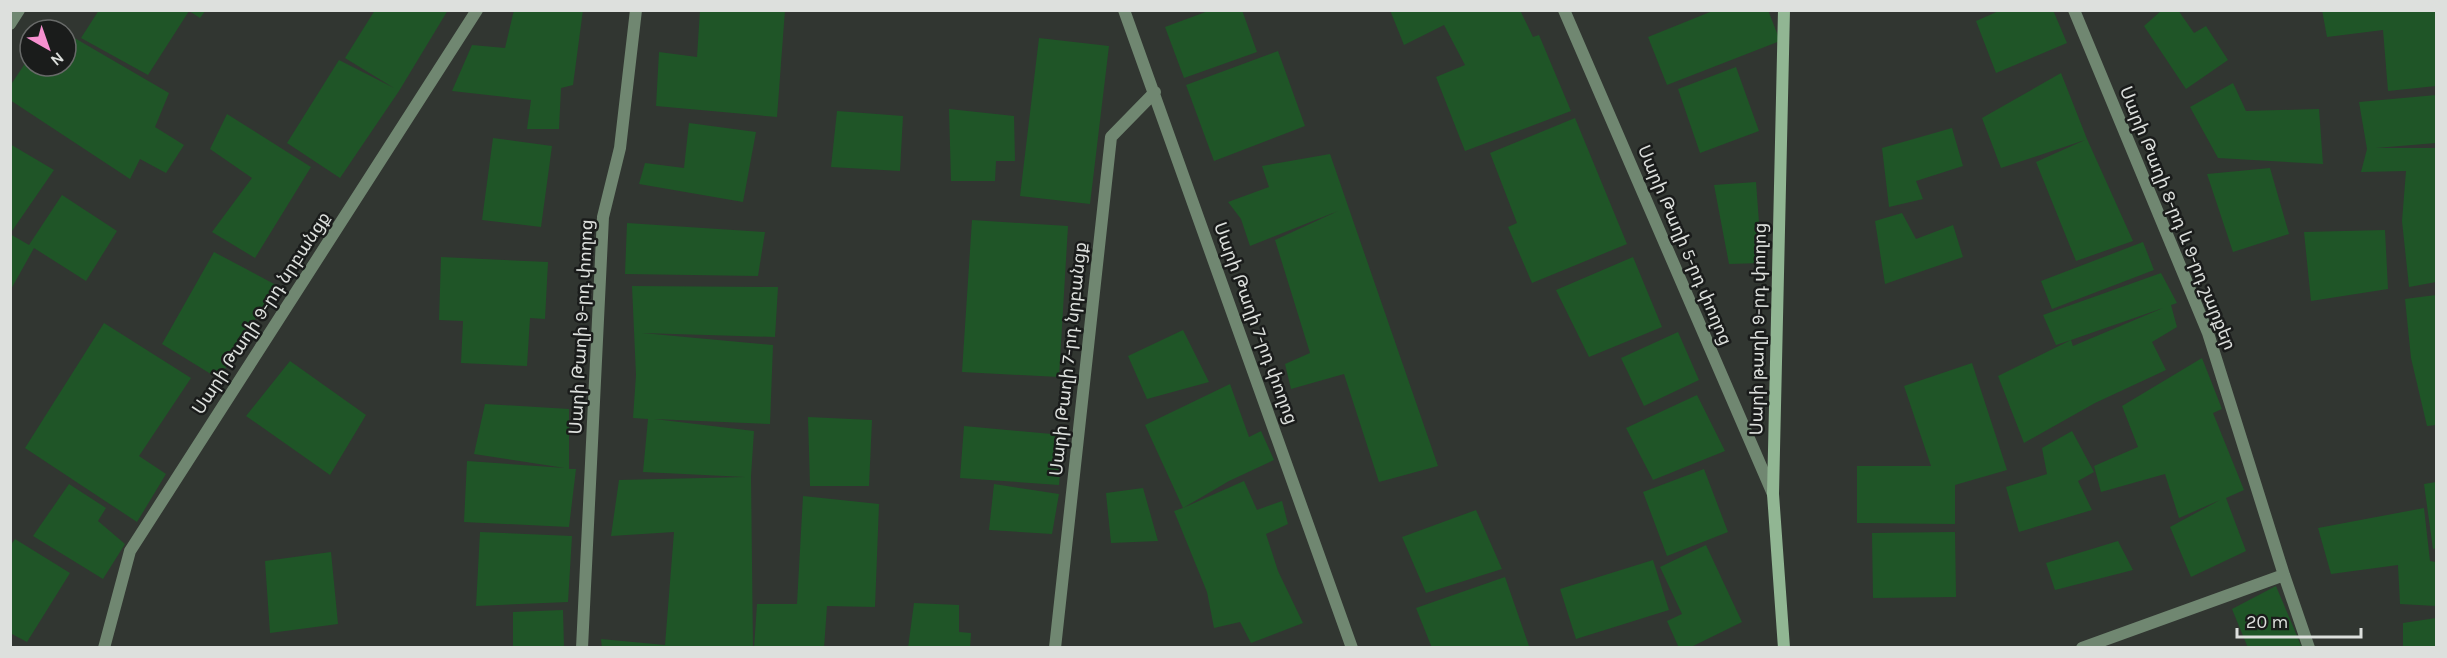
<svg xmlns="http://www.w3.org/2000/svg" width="2447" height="658" viewBox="0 0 2447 658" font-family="Karla,'Noto Sans Armenian',sans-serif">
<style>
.building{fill:#1f5527;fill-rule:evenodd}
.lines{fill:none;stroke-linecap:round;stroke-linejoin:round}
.street{stroke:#708771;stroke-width:12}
.secondary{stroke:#91b693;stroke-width:12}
.labels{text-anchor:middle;stroke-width:5;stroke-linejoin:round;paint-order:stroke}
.street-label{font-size:18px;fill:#dde0dd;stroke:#1a1c1b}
</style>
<rect width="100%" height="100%" fill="#313631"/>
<path class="building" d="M99,10H206L200,18L189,11L148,75L81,38Z
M375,10H448L399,91L340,178L287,143L339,60L394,88L345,58Z
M514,10H583L573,85L561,88L559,129H527L531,100L452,91L472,45L505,48Z
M700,10H785L777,117L656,106L659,52L697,57Z
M1211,10H1242L1257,52L1184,78L1165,27Z
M1390,10H1520L1533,37L1539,35L1571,111L1465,151L1436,77L1465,65L1444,25L1404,45Z
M1715,10H1768L1780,41L1667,85L1648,37Z
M2001,10H2053L2067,43L1996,73L1976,21Z
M2162,10H2178L2194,33L2206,26L2228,60L2186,89L2144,26Z
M2322,10H2436V86L2388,91L2383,30L2327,37Z
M66,33L169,93L155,127L184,145L166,173L140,159L130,179L10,100V86L30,56V66H66Z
M1039,38L1109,46L1090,204L1020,196Z
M1278,51L1305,126L1214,161L1186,85Z
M1736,67L1759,131L1700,153L1678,89Z
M2061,73L2087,139L2133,241L2076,261L2036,162L2085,140L2001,168L1982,118Z
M2233,83L2246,111L2319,109L2323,164L2218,158L2190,107Z
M2436,95V143L2376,148H2436V282L2409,287L2402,221L2406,171L2361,172L2367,149L2359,102Z
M949,109L1014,116L1015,161H996L995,181H951Z
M837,111L903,116L900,171L831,167Z
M227,114L311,167L255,258L212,232L252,178L210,149Z
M1575,118L1627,244L1532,283L1508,227L1517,223L1490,153Z
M689,123L756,132L743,202L639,184L645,163L684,168Z
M1952,128L1963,166L1916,181L1923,199L1889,207L1882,148Z
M493,138L552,146L541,227L482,220Z
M10,144L54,170L12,231L10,230Z
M1330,154L1438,466L1379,482L1344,374L1291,389L1285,364L1310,353L1275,240L1338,211L1250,246L1241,219L1228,202L1269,187L1262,166Z
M2270,168L2289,234L2233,252L2207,174Z
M1756,182L1762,263L1729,264L1714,185Z
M62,195L117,231L86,281L34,248L10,291V234L29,245Z
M1902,213L1916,239L1953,225L1963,257L1885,284L1875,221Z
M972,220L1068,226L1059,377L962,372Z
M627,223L765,232L758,276L625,274Z
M2385,230L2388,289L2311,301L2304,232Z
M2143,242L2154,270L2052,309L2041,281Z
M214,252L276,285L219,379L162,344Z
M441,257L548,262L545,319L530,318L527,366L461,363L463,321L439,320Z
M1633,257L1662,327L1589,357L1556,290Z
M2161,273L2177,303L2171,305L2177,327L2152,342L2166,370L2095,403L2024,443L1998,376L2071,340L2056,345L2043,315ZM2163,308L2073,346L2071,340Z
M632,286L778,287L775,337L642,333L773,345L770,424L654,419L754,431L751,476L753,648H602L601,639L665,645L674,532L611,536L619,480L745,477L643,472L648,419L633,418L636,375Z
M2436,295V425L2427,426L2411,358L2405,299Z
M104,323L191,378L139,456L166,474L137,522L25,448Z
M1183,330L1209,382L1147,399L1128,356Z
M1678,332L1699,380L1644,406L1621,358Z
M2202,358L2222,409L2213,413L2244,490L2226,498L2246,551L2191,577L2170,527L2220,500L2179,518L2165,474L2101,492L2094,466L2138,447L2122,406Z
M290,361L366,415L330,475L246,416Z
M1972,363L2007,470L1955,485V524L1857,523V466H1931L1904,386Z
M1230,384L1249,437L1261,431L1274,460L1229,481L1183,508L1244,481L1257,510L1282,501L1288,524L1266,534L1278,571L1303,623L1251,643L1240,622L1214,628L1207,592L1174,511L1183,508L1145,425Z
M1697,395L1725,451L1653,480L1626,428Z
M485,404L569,409V469H576L569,527L464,522L467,461L565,468L474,454Z
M808,417L872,420L869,486H810Z
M964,426L1063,435L1059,485L960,478Z
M2072,431L2094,472L2078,481L2092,510L2019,532L2006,487L2047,474L2042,448Z
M1704,469L1728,532L1667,556L1643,492Z
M2436,482V548L2433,549L2424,484Z
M69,484L106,508L98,521L125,544L103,579L33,536Z
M994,484L1059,494L1052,534L989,530Z
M1143,488L1158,541L1111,543L1106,493Z
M803,496L879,504L875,607L827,606L824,648H754L757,604H797Z
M2424,508L2430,561L2436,562V606L2400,604L2398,565L2331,574L2318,528Z
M1476,510L1502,569L1426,593L1402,537Z
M480,532L572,536L568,602L476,606Z
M1955,532L1956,597L1873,598L1872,533Z
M15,539L70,573L27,642L10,633V546Z
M2118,541L2133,570L2055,590L2046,563Z
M1706,545L1742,622L1689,648H1679L1667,621L1682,614L1660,567Z
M331,552L338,624L270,633L265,561Z
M1653,560L1669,610L1576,639L1560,589Z
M1505,577L1529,646L1432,648L1416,608Z
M2276,586L2302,648H2248L2232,609Z
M914,603L959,605V632L971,633L970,648H908Z
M563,610L564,648H513V612Z
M2436,618V648H2403V623Z"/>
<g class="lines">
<path class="street" d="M1124,10L1352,648
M1564,10L1773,494
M2074,10L2208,333L2284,575L2309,648
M10,24L19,10
M104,648L130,551L477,10
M582,648L603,217L620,148L636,10
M1055,648L1111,137L1155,92
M2082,648L2284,575"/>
<path class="secondary" d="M1784,10L1773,494L1784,648"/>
</g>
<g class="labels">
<g class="street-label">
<text transform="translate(2178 218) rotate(68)" y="6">Սարի Թաղի 8-րդ և 9-րդ շարքեր</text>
<text transform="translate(1685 245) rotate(67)" y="6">Սարի Թաղի 5-րդ փողոց</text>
<text transform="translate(261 313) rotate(-57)" y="6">Սարի Թաղի 9-րդ նրբանցք</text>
<text transform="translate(1256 323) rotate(70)" y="6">Սարի Թաղի 7-րդ փողոց</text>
<text transform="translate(581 327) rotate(-87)" y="6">Սարի Թաղի 9-րդ փողոց</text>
<text transform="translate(1758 329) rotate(-89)" y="6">Սարի թաղի 9-րդ փողոց</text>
<text transform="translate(1068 359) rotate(-84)" y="6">Սարի Թաղի 7-րդ նրբանցք</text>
</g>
</g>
<rect width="2447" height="658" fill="none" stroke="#dde0dd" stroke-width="24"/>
<g transform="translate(48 48) rotate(140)"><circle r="28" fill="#1a1c1b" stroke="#686a69" stroke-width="1.5"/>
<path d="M0-4.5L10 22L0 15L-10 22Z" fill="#f690cf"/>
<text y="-9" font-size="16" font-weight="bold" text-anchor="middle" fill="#dde0dd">N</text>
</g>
<path d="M2237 628v9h124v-9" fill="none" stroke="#dde0dd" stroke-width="3"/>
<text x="2246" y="628" font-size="18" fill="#dde0dd" stroke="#1a1c1b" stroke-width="4.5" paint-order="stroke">20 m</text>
</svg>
